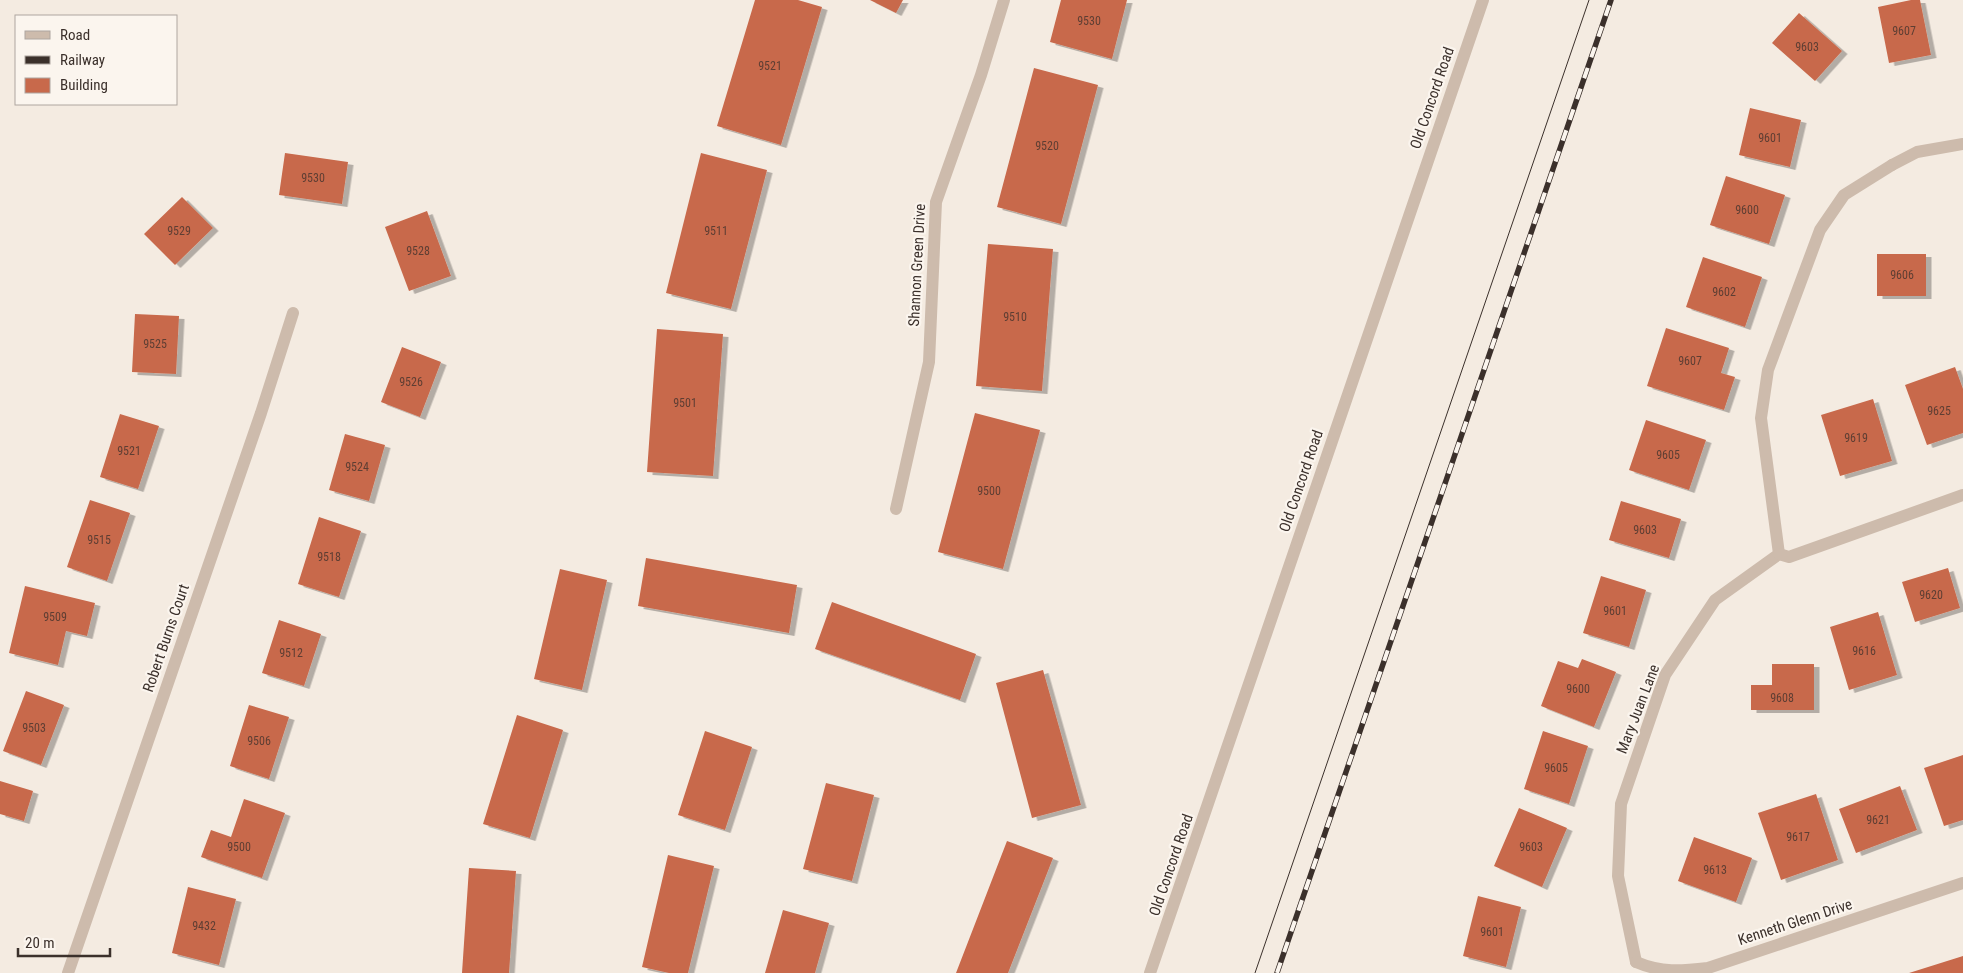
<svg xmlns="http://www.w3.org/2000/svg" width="1963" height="973" viewBox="0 0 1963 973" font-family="'Roboto Condensed',sans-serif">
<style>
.building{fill:#c8694b;filter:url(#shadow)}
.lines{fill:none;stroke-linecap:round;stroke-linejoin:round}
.service{stroke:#cdbbac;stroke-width:12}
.minor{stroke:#cdbbac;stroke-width:12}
.tertiary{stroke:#cdbbac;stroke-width:12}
.tram{stroke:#3b302b;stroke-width:1}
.rail-casing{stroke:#3b302b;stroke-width:5.5}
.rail{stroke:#fbf5ee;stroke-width:4;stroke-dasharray:11;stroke-linecap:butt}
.labels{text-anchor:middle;stroke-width:4.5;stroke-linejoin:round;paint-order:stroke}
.number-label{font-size:12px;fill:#5e3e33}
.street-label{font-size:15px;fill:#3b302b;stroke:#fbf5ee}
</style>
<defs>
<filter id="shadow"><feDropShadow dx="5.5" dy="3" stdDeviation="0" flood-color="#0004"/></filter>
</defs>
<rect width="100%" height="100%" fill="#f4ebe1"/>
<path class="building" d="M755,0H798L822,7L781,145L717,126Z
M870,0H903L896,13Z
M1061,0H1127L1112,59L1050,42Z
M1911,0H1920L1931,55L1889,63L1878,7Z
M1799,13L1842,51L1815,81L1772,43Z
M1034,68L1098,85L1061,224L997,207Z
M1750,108L1801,120L1790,167L1739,155Z
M285,153L348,162L342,204L279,195Z
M701,153L767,170L731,309L666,293Z
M1726,176L1785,195L1769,244L1710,225Z
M182,197L213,228L175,265L144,234Z
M427,211L451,276L409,291L385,227Z
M988,244L1053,249L1042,391L976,386Z
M1877,254H1926V296H1877Z
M1703,257L1762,277L1745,327L1686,307Z
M135,314L179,316L176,374L132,372Z
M1666,328L1729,348L1721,373L1735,377L1724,410L1647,386Z
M657,329L723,334L713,476L647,472Z
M402,347L441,362L420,417L381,402Z
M1955,367L1963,389V433L1927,445L1905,385Z
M1873,399L1892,461L1840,476L1821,415Z
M975,413L1040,430L1003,569L938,552Z
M120,414L159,426L138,489L100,477Z
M1646,420L1706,440L1689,490L1629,470Z
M345,434L385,445L369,501L329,490Z
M90,500L130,513L107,581L67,567Z
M1621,501L1681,519L1669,558L1609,540Z
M319,517L361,531L339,597L298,584Z
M646,558L797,585L789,633L638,606Z
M1948,568L1960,608L1915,622L1902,582Z
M560,569L607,580L582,690L534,679Z
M1601,576L1646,590L1629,647L1583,633Z
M25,586L95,603L87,636L66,631L58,665L9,653Z
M832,602L976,654L960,700L815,649Z
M1878,612L1897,675L1849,690L1830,627Z
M279,620L321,634L304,686L262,673Z
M1582,659L1616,672L1594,727L1541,706L1558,661L1578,668Z
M1772,664H1814V710H1751V685H1772Z
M1043,670L1081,805L1032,818L996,683Z
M26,691L64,705L41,765L3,751Z
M249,705L289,717L269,779L230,766Z
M517,715L563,730L530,838L483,824Z
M705,731L752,747L725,830L678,815Z
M1543,731L1588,746L1569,804L1524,789Z
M1963,755V820L1944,826L1924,768Z
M0,781L33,791L24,821L0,814Z
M826,783L874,795L852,881L803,869Z
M1900,786L1917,830L1856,853L1839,809Z
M1816,794L1838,860L1781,880L1758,813Z
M244,799L285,813L262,878L201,857L211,830L231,837Z
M1519,808L1567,828L1542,887L1494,866Z
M1694,837L1752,858L1736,902L1678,881Z
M1007,841L1053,858L1008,973H956Z
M668,855L714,866L688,973H669L642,967Z
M469,868L516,871L509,973H462Z
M188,887L236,899L219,965L172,953Z
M1478,896L1521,907L1506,967L1463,956Z
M783,910L829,923L815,973H765Z
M1963,956V973H1909Z"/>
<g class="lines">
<path class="service" d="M1636,962L1618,876L1621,804L1665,675L1715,600L1779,554L1761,418L1768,370L1820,230L1844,195L1892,165"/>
<path class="minor" d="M1892,165L1917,152L1963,144
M896,509L929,362L936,202L981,75L1004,0
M1779,554L1789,557L1963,495
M1636,962C1662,973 1681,971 1708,968L1963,883
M68,973L261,413L293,313"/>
<path class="tertiary" d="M1150,973L1483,0"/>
<path class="tram" d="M1255,973L1589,0"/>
<g class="rail-casing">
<path id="rail" d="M1277,973L1611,0"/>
</g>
<use href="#rail" class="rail"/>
</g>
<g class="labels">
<g class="number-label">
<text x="1089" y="25">9530</text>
<text x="1904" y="35">9607</text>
<text x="1807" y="51">9603</text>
<text x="770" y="70">9521</text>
<text x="1770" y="142">9601</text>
<text x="1047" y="150">9520</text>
<text x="313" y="182">9530</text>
<text x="1747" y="214">9600</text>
<text x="179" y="235">9529</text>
<text x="716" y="235">9511</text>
<text x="418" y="255">9528</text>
<text x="1902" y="279">9606</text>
<text x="1724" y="296">9602</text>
<text x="1015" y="321">9510</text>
<text x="155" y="348">9525</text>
<text x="1690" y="365">9607</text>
<text x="411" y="386">9526</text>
<text x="685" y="407">9501</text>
<text x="1939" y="415">9625</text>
<text x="1856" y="442">9619</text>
<text x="129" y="455">9521</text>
<text x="1668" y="459">9605</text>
<text x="357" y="471">9524</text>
<text x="989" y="495">9500</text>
<text x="1645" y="534">9603</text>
<text x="99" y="544">9515</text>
<text x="329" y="561">9518</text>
<text x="1931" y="599">9620</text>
<text x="1615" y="615">9601</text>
<text x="55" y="621">9509</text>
<text x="1864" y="655">9616</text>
<text x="291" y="657">9512</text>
<text x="1578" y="693">9600</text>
<text x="1782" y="702">9608</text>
<text x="34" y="732">9503</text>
<text x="259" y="745">9506</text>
<text x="1556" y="772">9605</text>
<text x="1878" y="824">9621</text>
<text x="1798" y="841">9617</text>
<text x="239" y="851">9500</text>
<text x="1531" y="851">9603</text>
<text x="1715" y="874">9613</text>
<text x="204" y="930">9432</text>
<text x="1492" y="936">9601</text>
</g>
<g class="street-label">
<text transform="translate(1432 98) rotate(-71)" y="5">Old Concord Road</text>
<text transform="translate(917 265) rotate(-87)" y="5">Shannon Green Drive</text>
<text transform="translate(1301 481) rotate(-71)" y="5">Old Concord Road</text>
<text transform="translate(166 638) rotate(-71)" y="5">Robert Burns Court</text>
<text transform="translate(1638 709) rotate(-69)" y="5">Mary Juan Lane</text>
<text transform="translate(1171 865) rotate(-71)" y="5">Old Concord Road</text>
<text transform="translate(1795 922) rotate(-18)" y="5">Kenneth Glenn Drive</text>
</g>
</g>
<rect x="15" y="15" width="162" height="90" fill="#fbf5ee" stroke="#aea6a0"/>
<rect x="25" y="31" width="25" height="8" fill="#cdbbac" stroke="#aea6a0"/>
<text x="60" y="40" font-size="15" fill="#3b302b">Road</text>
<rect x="25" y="56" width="25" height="8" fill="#3b302b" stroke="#aea6a0"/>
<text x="60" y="65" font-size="15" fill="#3b302b">Railway</text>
<rect x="25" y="78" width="25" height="15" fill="#c8694b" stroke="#aea6a0"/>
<text x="60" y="90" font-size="15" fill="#3b302b">Building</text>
<path d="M18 948v8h92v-8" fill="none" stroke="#3b302b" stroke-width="2.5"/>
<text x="25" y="948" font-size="15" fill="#3b302b" stroke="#fbf5ee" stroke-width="4" paint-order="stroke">20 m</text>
</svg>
